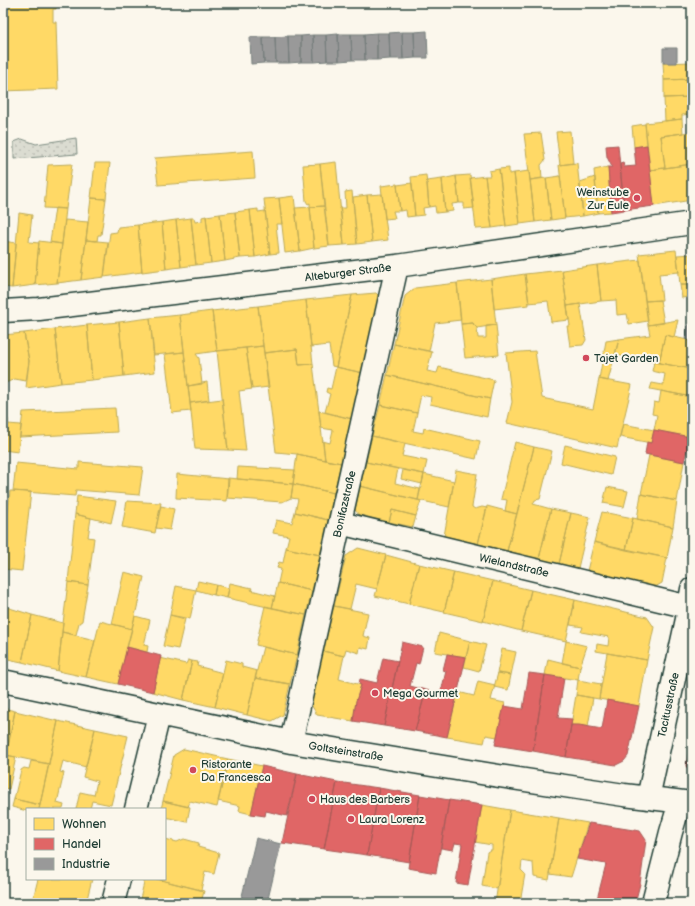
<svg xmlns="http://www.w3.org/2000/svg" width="695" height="906" viewBox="0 0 695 906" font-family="'Balsamiq Sans',sans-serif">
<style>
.green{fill:url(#green-dots);stroke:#7d8c82}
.homes{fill:#ffd966;stroke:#bcaa57}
.shops{fill:#e06666;stroke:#a65a57}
.industry{fill:#999;stroke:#747d7b}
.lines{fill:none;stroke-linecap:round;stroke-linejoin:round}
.street-casing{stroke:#1f3d34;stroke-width:25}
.street{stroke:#fbf7ec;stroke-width:22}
.poi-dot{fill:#d1495b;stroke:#fbf7ec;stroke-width:1.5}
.labels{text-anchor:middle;stroke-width:4;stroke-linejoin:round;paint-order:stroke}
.poi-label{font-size:11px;fill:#1f3d34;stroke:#fbf7ec;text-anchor:start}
.street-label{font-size:11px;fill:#1f3d34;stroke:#fbf7ec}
</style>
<defs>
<pattern id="green-dots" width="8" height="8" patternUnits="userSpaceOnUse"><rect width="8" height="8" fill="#dbdcd1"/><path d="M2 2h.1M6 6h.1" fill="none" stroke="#bcbeb4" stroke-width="1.8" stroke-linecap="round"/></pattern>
</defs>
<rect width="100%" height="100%" fill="#fbf7ec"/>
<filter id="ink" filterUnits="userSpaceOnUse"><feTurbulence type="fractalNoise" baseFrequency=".025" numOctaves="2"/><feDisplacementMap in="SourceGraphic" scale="8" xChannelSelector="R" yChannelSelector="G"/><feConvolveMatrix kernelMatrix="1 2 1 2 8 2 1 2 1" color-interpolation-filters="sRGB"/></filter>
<g filter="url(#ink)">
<path class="green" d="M76,138L77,154L14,159V142L22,139L36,144Z"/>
<path class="homes" d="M3,3H56V9H53V22H56L58,89L3,91Z
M692,62V79L664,80L663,63Z
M692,79V97L664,98V80Z
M692,97V114L682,115V119L665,121L664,98Z
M682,119L683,133L661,136L665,168L650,170L645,123Z
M645,124L647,145L634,147L632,126Z
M570,131L573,163L560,165L556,132Z
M690,132L692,147V164L665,168L661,136Z
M541,133L545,160L541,165L542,178L530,180L524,134Z
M253,151L255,178L158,185L155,158Z
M336,162L344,245L329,246L320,164Z
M95,163H110L106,199L91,198Z
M577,163L583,216L565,218L559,165Z
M72,164L66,209L44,208L48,165Z
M320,164L324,206L310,207V203L308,204L306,201L303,165Z
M692,164V200L654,206L650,170Z
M608,167L611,212L598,213L594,170Z
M509,168V174L514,173L520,224L506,226L499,169Z
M499,169L506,226L492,228L485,176H490L489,171Z
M529,171L535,222L520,224L514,173Z
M426,175L429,207L423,208L424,215L415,216L411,177Z
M470,175L474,208L464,209V203H459L456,176Z
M456,176L459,203L452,204L453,211L445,212L442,179Z
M485,176L492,228L476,229L470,178Z
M560,176L565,218L551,220L546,178Z
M595,177L598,213L583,216L580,182Z
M546,178L551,220L535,222L530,180Z
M442,179L445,212L436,213L435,206L429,207L427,181Z
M412,183L415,216L407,217L406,210L400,211L397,185Z
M397,184L400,211H393L395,218L385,219L381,186Z
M352,191L357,244L344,245L340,208H346L345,192Z
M382,194L388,240L372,242L367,195Z
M367,195L372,242L357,244L353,197Z
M294,196L300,251L285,253L279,198Z
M91,198L106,199L101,235H98L97,241L86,240Z
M279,198L282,224H276L279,253L270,254L264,199Z
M324,206L329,246L314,248L310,207Z
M310,207L314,248L300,251L295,208Z
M55,208L66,209L62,244L50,242Z
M258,209V212L265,211L270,254L255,257L250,210Z
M250,210L255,257L240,258L235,212Z
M235,212L240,258L225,261L220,214Z
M19,213L32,215L29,242L39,243L35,285L12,288Z
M220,214L225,261L211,263L206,216Z
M206,216L211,263L196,265L191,218H194L195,222L202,221V217Z
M191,218L196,265L181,267L176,220Z
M65,220L88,222L81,280L57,283Z
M176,220L181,267L166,269L162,222Z
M162,222L166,269L142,272L138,225Z
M138,225L142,272L104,277L110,233L117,232L118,227Z
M86,240L108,242L104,277L81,280Z
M3,241L16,243L12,288L3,287Z
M39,241L62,244L57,283L35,285Z
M676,250L679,272L659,274L662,300L645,301L639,254Z
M692,254V285H680L677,255Z
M640,260L648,321L629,324L627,314L617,315L616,300L601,301L597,265Z
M597,265L601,301L567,306L562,270Z
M562,270L569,320L551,322L548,301L529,303L525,274Z
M525,274L529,305L494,309L491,279Z
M491,279L496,325L477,328L474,325L473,323L461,324L457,283Z
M457,283L461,320L435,323L429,351L394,344L405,296L415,288Z
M680,285H692V302H690L689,297L682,298Z
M376,293L380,297L363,373L336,367L352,295Z
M352,295L336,367L332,366L329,345L311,347L306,300Z
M306,300L313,364L299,365L297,349L264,353L258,306Z
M660,300L664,323L648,325L645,301Z
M580,304L586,340L583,345L570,346L567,326H570L567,306Z
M258,306L263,346L217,351L212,311Z
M212,311L217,351L196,354L199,358L202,384L188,386L180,315Z
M180,315L184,352L154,355L150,318Z
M150,318L155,372L124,376L119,322Z
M678,320L674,337L665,335L659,363L615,355L619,339L650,335L648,325Z
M119,322L124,376L92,380L87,325Z
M473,323L474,325L477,328L478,338H486V326L496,325L499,355L465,358L461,324Z
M87,325L92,380L61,383L55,329Z
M55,329L61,383L26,388L29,361L24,333Z
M24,333L29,361L26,381L15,379L3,384V335Z
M665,335L692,341V369L659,363Z
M619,339L608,381L599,379L606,341Z
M394,344L432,352L427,371L437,373L439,367L494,380L490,399L387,375Z
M263,346L269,387L252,389L246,348Z
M246,348L252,389L239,391L246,451L228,450L217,351Z
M297,349L299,365L313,364L325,460L297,454L276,452L264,353Z
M535,351L542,398L593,409L599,379L632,385L617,448L507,423L512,402L506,353Z
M184,352L191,411L172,413L165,354Z
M654,362L692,369V397L650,389L652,383L663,385L665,374L652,371Z
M336,367L363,373L352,419L325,412L330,394L326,392L327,388L331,389Z
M387,375L490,399L487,417L430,404L431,397L421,395L417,413L380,405Z
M207,382L209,400L190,403L188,386Z
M661,391L692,397V424L690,437L654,430L657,415L652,414L654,402L659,403Z
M222,399L228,450L195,449L190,403Z
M380,405L417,413L413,431L423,433L424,428L480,441L476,459L372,436Z
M115,408L117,432L20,437L23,412Z
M319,411L352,419L341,463L325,460L323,441L330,443L333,430L321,428Z
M3,419H8V424L21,425L18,452L3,450Z
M623,424L654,430L651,443L620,437Z
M372,436L405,444L402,456L427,461L424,474L366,462Z
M515,442L534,447L517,514L505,511L507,500L501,499Z
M565,445L615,457L611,475L561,463Z
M534,447L552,451L540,499L535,500L533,504L551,509L539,559L507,551Z
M297,454L341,463L334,493L293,484Z
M649,455L684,462L677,501L641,494Z
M79,462L143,467L139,495L76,490L75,496L13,491L16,463L79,469Z
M366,462L398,469L395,483L420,489L418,500L360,486Z
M238,467L295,470L293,484L237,479Z
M403,470L424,474L422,484L401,479Z
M456,470L477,474L472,507L475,509L482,507L487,508L478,544L444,536Z
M177,474L229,479L227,501L176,498Z
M424,474L454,481L449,507L418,500Z
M228,478L293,484L291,498L282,502L227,498Z
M293,484L334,493L328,520L295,512L298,499L291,498Z
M360,486L421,501L416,516L392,510L389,522L359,515L355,510Z
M607,487L628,491L624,507L603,503Z
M10,491L31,492L22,571L3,569V556Z
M641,494L677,501L673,527L637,519Z
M77,496L116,501L111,523L75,514Z
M127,501L161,503L155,533L122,527Z
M161,506L174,509L170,530L156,528Z
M487,506L517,514L507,551L478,544Z
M551,509L571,513L559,564L539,559Z
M392,510L416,516L413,527L389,522Z
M295,512L328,520L320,555L286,548L289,536L273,533L276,520L292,523Z
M602,512L633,518L626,550L594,542Z
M571,513L590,517L578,568L559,564Z
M75,514L91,518L88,537L94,538L88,585L68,582Z
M633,518L673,527L667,558L626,550Z
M594,542L667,558L662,583L655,587L587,571Z
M286,548L320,555L312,591L278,583L281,569L277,568L279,562L283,563Z
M358,548L386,555L377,589L356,584L350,609L334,606L346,556Z
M386,555L419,564L409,604L375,596Z
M419,564L454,572L444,612L409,604Z
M124,572L144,577L132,629L112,624Z
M454,572L493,581L483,621L444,612Z
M198,581L216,585L214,595L196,590Z
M493,581L531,590L521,631L483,621Z
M68,582L88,585L82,621L79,623L76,635L62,632Z
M230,583L252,588L251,590L275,596L272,608L227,598Z
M278,583L312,591L306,615L272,608Z
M216,585L229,588L227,598L214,595Z
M176,586L196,590L190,619L170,615Z
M531,590L575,600L566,641L521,631Z
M575,600L647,617L654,627L647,660L596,651L597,644L608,646L609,637L581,632L583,627L570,625Z
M3,606L32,615L22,662L3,658Z
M265,606L306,615L297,655L256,645Z
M334,606L368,613L363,636L370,638L368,649L360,647L359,653L346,649L344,656L323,651Z
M32,615L63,623L58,671L22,662Z
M170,615L185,619L178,649L163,646Z
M135,616L150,620L144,645L148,646L147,652L127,647Z
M100,621L132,629L118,684L86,677Z
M62,632L95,640L86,677L58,671Z
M439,633L470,641L466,657L435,652Z
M470,641L486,645L479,671L464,667Z
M566,641L587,646L580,667L562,663Z
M263,647L297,655L290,684L255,678Z
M502,649L516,652L511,675L497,673Z
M323,651L344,656L339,679L361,685L356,701L353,721L317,715L311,704Z
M607,653L647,660L639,706L599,699Z
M160,658L186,664L188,660L192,661L183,700L153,692Z
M548,659L580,667L578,680L545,675Z
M226,660L242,664V667L257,671L247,715L215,707Z
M192,661L198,662L197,666L223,673L215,707L183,700Z
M498,673L511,675L508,690L494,687Z
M255,678L290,684L283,715L272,721L247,715Z
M578,680L601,684L599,699L576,695Z
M478,681L495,685L491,700L505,703L497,737L486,735L484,743L447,737L458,692L474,696Z
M576,695L593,698L588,726L571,725Z
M3,708L15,711L7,752L3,751Z
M15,711L58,721L49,764L6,755Z
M58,721L95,729L86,767L63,761L60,772L64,773L57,803L64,805L63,809H39Z
M95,729L128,736L111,805L92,801L90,809H76L80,792L94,795L97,781L83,777Z
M184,749L228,759L217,807L190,801L188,807L163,801L174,755Z
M6,755L16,757L9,789L3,788V769Z
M228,759L262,766L251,814L239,811L240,806L218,801Z
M31,761L49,764L40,805L14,799L21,770L24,768L29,769Z
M14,799L40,805L39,809H27V811L12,807Z
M163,801L190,807L187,822L165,817V809H161Z
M482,805L510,810L497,889L482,886L487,852L490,850H492V845L475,842Z
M510,810L559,818L550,874L549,880L534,877L533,863L522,861L521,870L525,874L520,903H495Z
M559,818L588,823L571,877L550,874Z
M165,839L177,842L184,839L199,843L198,847L219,853L214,874L205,872L201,890L157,879H165Z
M38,879H92L86,903H32Z
M145,879H157L204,891L201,903H139Z"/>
<path class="shops" d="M618,145L624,210L611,212L608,167H612L607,157L606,146Z
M647,145L654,206L624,210L620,163L623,162L624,167L636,166L634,147Z
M654,430L690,437L684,462L645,454L647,442L651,443Z
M402,642L423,647L419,664L416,663L410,686L426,690L415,731L384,726Z
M127,647L161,656L153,692L118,684Z
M447,654L466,657L447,737L415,731L426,690L431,691L435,696L442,688L446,671L443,670Z
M383,658L398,661L384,726L353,721L356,701L361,685L359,684L360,679L377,683Z
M529,673L545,675L533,751L495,745L504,706L523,709Z
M545,675L564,678L558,718L572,719L566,757L533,751Z
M607,700L639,706L628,756L624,761L616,765L566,757L571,725H579L602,729Z
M692,735V774L686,766Z
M262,766L297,774L287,816L266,811L265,816L251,814Z
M297,774L337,782L324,849L282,843Z
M337,782L379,788L367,855L324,849Z
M379,788L420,795L409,862L367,855Z
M420,795L449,800L436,873L408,868Z
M449,800L482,805L468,885L456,883L462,844L455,843L453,850L441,848Z
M589,823L640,831L646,840L640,884L635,903H596L606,864L577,859Z"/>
<path class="industry" d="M427,31L428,58H415L414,32Z
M402,32L403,59H390L389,33Z
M402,32H414L415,58L403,59Z
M377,33V60H365L364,34Z
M377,33H389L390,59L377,60Z
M338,34L339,61H327L326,35Z
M338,34H351L352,60L339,61Z
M351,34H364L365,60H352Z
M313,35L314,62H301V36Z
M313,35H326L327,61L314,62Z
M288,36L289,63H276L275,37Z
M288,36H301V62L289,63Z
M250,37H263L264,63L251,64Z
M263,37H275L276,63H264Z
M663,48H677V63H663Z
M690,324H692V341L685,339L688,325Z
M256,838L281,844L267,903H252L241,900Z"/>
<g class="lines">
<g class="street-casing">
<path id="street" d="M3,311L39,309L397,266L692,223
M340,523L689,607
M3,681L291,742L499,776L624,795L692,803
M291,742L397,266
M648,798L687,619L692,589
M136,809L159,715
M113,903L119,879
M653,903L671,832L680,802"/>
</g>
<use href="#street" class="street"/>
</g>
</g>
<g class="poi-dot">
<circle cx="637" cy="198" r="4"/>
<circle cx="586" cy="358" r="4"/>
<circle cx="375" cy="693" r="4"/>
<circle cx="193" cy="770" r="4"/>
<circle cx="312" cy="799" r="4"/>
<circle cx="351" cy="819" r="4"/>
</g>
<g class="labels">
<g class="poi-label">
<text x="629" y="196" text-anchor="end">Weinstube<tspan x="629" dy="13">Zur Eule</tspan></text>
<text x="594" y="362">Tajet Garden</text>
<text x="383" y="697">Mega Gourmet</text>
<text x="201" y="768">Ristorante<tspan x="201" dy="13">Da Francesca</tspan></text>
<text x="320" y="803">Haus des Barbers</text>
<text x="359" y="823">Laura Lorenz</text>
</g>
<g class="street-label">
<text transform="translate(348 272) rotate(-7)" y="4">Alteburger Straße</text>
<text transform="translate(344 504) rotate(-77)" y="4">Bonifazstraße</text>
<text transform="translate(514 565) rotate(13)" y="4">Wielandstraße</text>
<text transform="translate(668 705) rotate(-78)" y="4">Tacitusstraße</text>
<text transform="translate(346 751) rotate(9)" y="4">Goltsteinstraße</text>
</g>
</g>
<rect width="695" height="906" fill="none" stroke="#fbf7ec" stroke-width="16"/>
<rect x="8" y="8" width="679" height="890" fill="none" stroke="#1f3d34" stroke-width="1.5" filter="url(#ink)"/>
<rect x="26" y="808" width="140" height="72" fill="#fbf7ec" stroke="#a3ada2"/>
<rect x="34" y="818" width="20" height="12" fill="#ffd966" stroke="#a3ada2"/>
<text x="62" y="828" font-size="12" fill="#1f3d34">Wohnen</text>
<rect x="34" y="838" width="20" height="12" fill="#e06666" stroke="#a3ada2"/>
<text x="62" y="848" font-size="12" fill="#1f3d34">Handel</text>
<rect x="34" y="858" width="20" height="12" fill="#999999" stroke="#a3ada2"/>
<text x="62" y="868" font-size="12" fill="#1f3d34">Industrie</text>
</svg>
